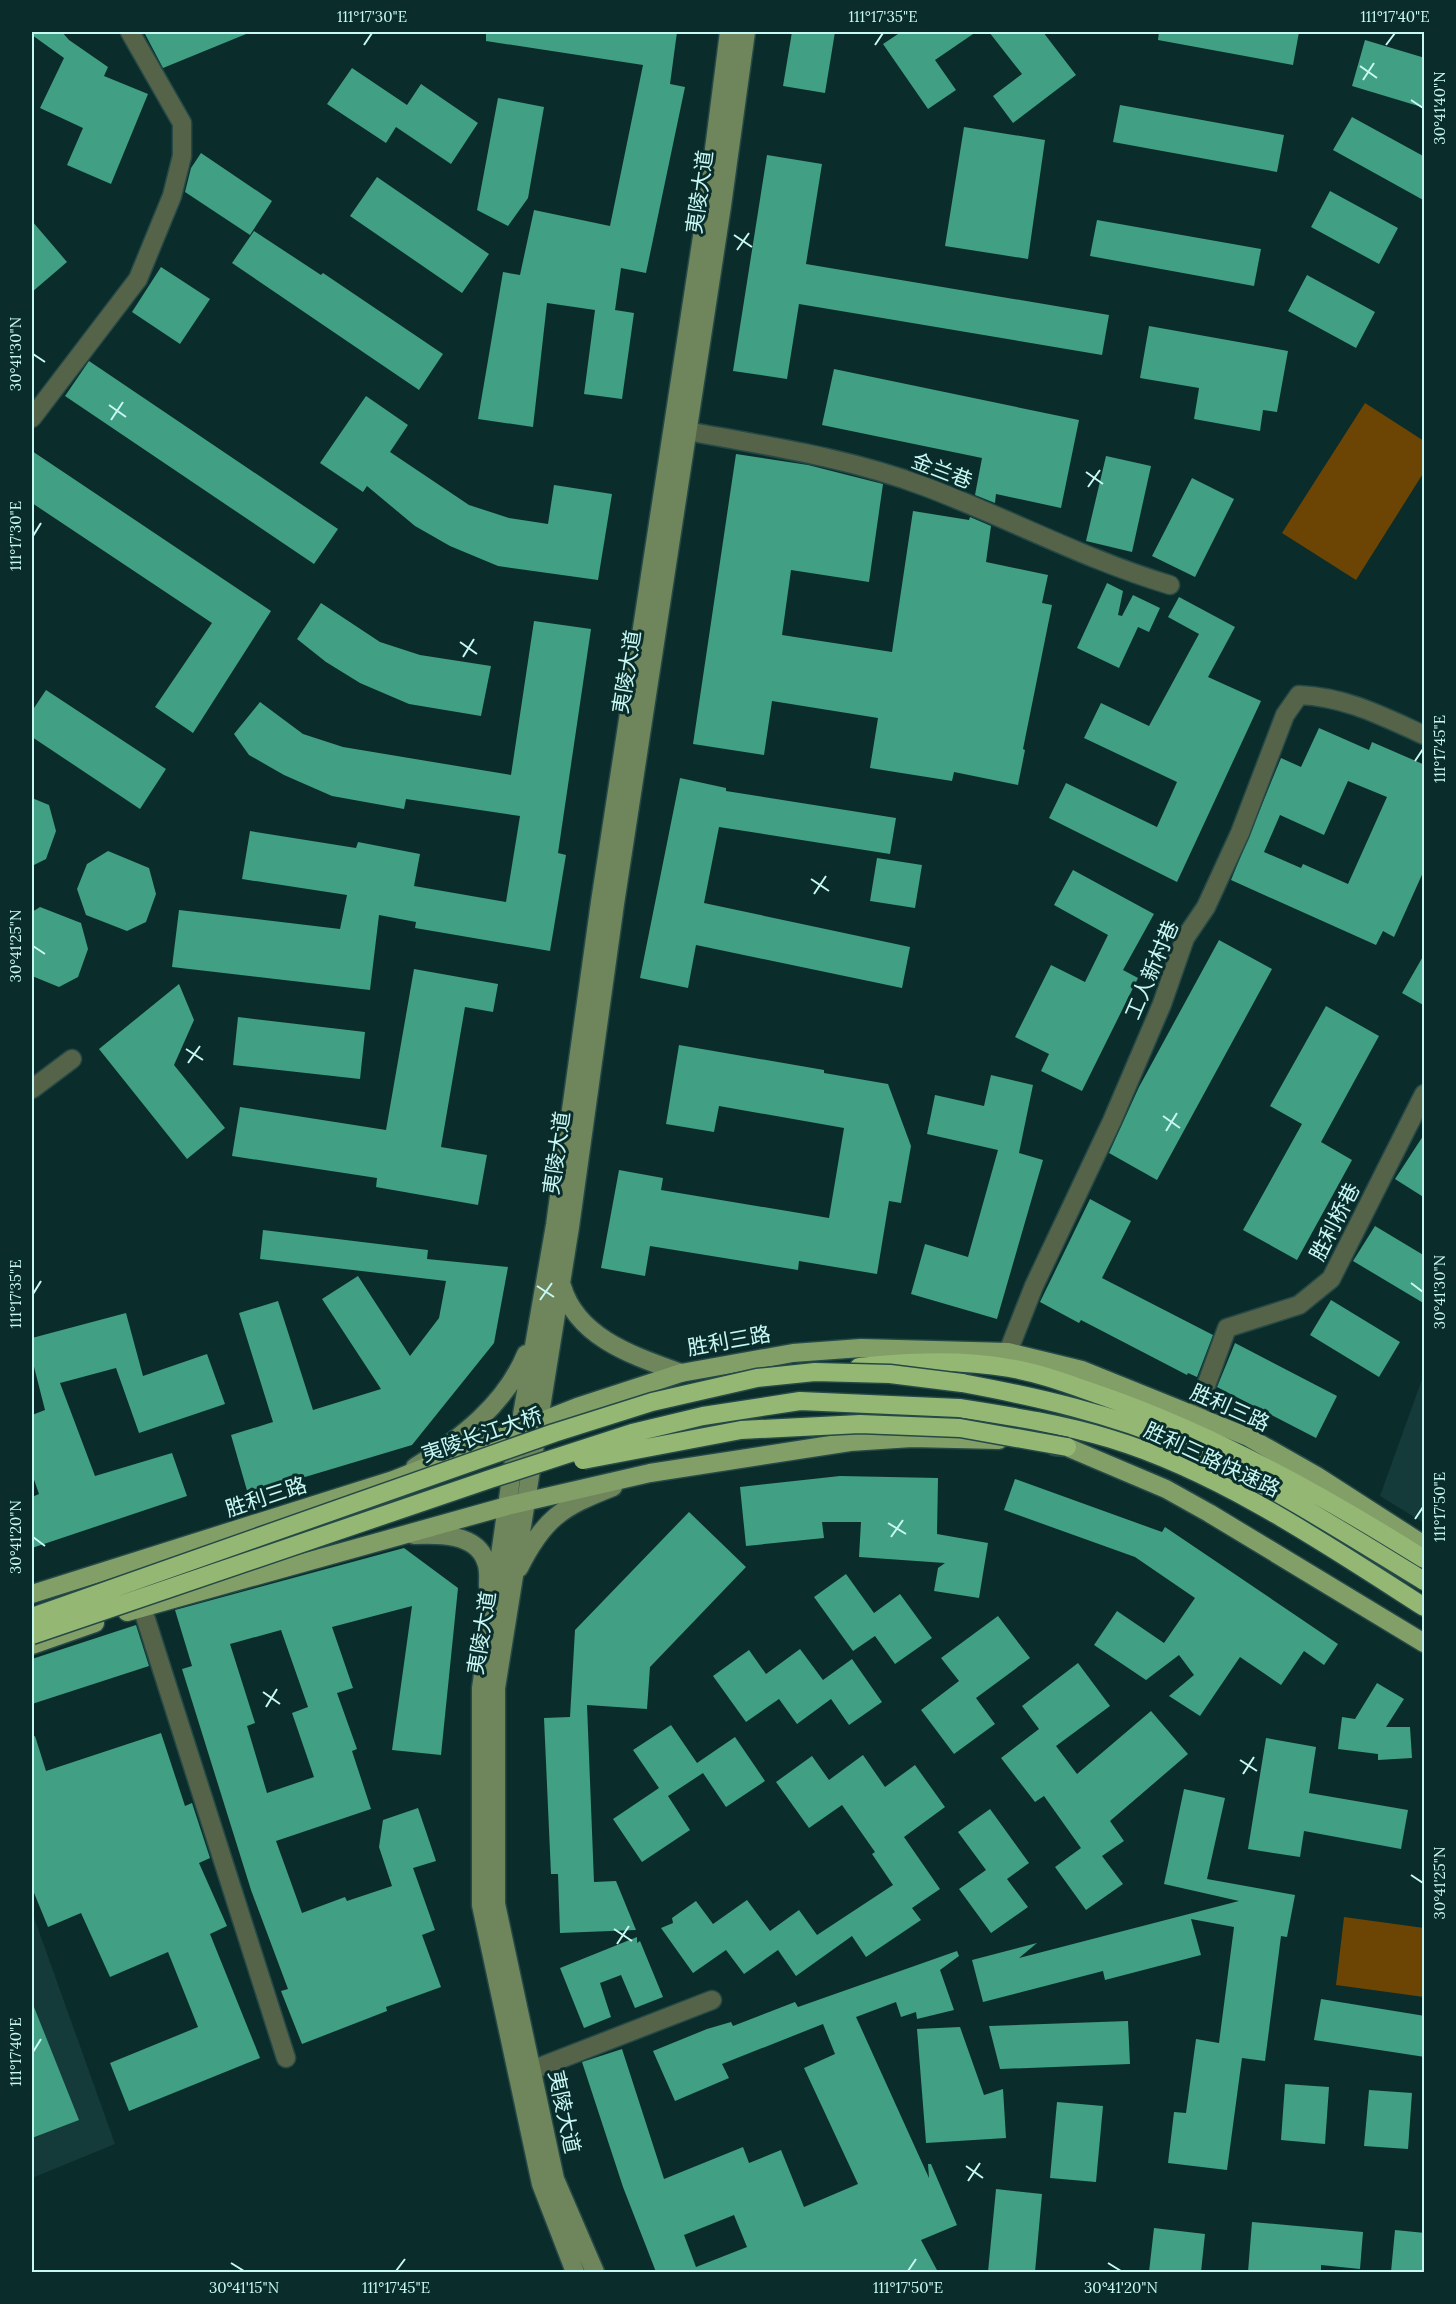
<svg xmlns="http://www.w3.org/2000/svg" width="1456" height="2304" viewBox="0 0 1456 2304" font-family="Lora,'Noto Sans SC',serif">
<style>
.built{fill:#143b39}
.green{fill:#6c4403}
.building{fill:#419f83;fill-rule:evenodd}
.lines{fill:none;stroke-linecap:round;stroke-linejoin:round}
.street-casing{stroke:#254947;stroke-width:21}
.secondary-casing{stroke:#254947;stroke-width:21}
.primary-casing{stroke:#254947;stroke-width:21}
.highway-casing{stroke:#254947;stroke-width:21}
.street{stroke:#556349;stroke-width:18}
.secondary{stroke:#6f855b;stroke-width:18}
.primary{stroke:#839f68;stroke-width:18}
.highway{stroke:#95b774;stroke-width:18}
.highway-bridge-casing{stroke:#254947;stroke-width:21;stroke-linecap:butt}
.highway-bridge{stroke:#95b774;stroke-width:18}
.ticks{fill:none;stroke:#c8f8f4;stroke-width:2}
.labels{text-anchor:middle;stroke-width:6;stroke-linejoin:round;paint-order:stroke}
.street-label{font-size:21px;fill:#c8f8f4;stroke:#0a2d2b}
.neatline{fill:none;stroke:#c8f8f4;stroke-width:2}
.ticks-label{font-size:15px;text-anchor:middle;fill:#c8f8f4}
</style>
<rect width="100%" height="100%" fill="#0a2d2b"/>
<path class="built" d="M1424,1374V1523L1380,1496Z
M32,1912L115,2144L32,2178Z"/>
<path class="green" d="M1365,403L1424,441V472L1356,580L1282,533Z
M1344,1917L1424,1928V1997L1336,1985Z"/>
<path class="building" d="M32,32H62L69,40L108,67L104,76L148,94L111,184L67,165L83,128L40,108L64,58L32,35Z
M144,32H251L163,68Z
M486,32H677L670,84L685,87L646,273L621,268L615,310L634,313L622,399L584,394L595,310L547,303L533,427L478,419L503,272L520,275L534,210L610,226L643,65L486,41Z
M792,32H835L825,93L783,86Z
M901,32H976L935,60L956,90L928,109L883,44Z
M989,32H1043L1076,75L1013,123L993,96L1022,74Z
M1159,32H1299L1293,65L1158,40Z
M1365,40L1425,58V108L1352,86Z
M352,68L407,105L421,84L478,123L451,164L396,127L386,143L327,104Z
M498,98L544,107L528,198L508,226L477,210Z
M1120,105L1284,135L1277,172L1113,142Z
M1352,117L1425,157V201L1333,150Z
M964,127L1045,140L1028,259L945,246Z
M201,153L272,201L250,235L185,192L191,168Z
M767,155L822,164L806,264L1109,315L1102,355L799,304L787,379L733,371Z
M377,177L489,254L462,293L350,216Z
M1330,191L1398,228L1379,264L1311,227Z
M1097,220L1261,249L1254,286L1090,256Z
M32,221L67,262L32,292Z
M254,231L321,275L323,273L443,354L419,390L232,263Z
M161,267L210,299L180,344L132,312Z
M1307,275L1375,312L1356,348L1288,311Z
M1149,326L1288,351L1277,412L1263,410L1260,431L1194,419L1199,388L1140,378Z
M89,361L338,529L314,564L65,396Z
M834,369L1079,420L1061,508L996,494L995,503L975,495L982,458L822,425Z
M366,396L408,425L390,452L469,505L509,518L548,524L554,485L612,494L598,580L498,566L450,546L415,526L367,486L363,492L320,463Z
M32,451L271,611L193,733L155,707L212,623L32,503Z
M736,454L808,465L883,484L869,582L791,570L782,635L892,652L913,511L969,520L970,517L991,526L986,562L1048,575L1042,603L1052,605L1023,749L1025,750L1018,785L954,772L952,781L870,768L878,718L772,701L764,755L693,744Z
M1106,456L1151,466L1132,552L1086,541Z
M1192,478L1234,499L1195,577L1152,556Z
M1107,583L1123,591L1118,615L1122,616L1133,595L1160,608L1149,632L1138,627L1119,668L1077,648Z
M1179,597L1235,627L1208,677L1261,701L1177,882L1049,818L1066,783L1157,827L1177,782L1084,738L1101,703L1149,726L1199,634L1168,617Z
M321,603L380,642L420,655L491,666L481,716L409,704L360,683L326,662L297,639Z
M534,621L591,629L558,853L566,855L550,951L415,928L416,922L379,915L370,990L172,967L179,910L340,929L347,895L242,879L250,831L356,848L358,842L420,854L414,886L506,902L520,816L406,799L404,809L332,796L284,775L249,755L234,734L260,702L303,734L343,747L511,775Z
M46,690L166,769L140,809L32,737V711Z
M1319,728L1369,750L1372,742L1425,765V868L1394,937L1383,931L1376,945L1231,880L1281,758L1301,767ZM1348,781L1387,797L1348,884L1303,864L1301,868L1264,852L1280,815L1324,835Z
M680,778L726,788V791L896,818L890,854L719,827L704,903L910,947L902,988L696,945L688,988L640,978Z
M32,798L49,805L56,831L46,859L32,866Z
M108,851L149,868L156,894L146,922L127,931L86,915L77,889L87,864Z
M877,858L922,865L915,908L870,901Z
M1073,870L1154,914L1123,970L1138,978L1082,1091L1041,1071L1049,1054L1015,1037L1051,965L1085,982L1108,935L1054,905Z
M40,907L81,923L88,949L78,977L59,987L32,976V912Z
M1219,940L1272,969L1157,1180L1109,1153L1139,1087Z
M1425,953V1006L1402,993Z
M414,969L498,984L493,1012L465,1007L441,1147L487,1155L478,1205L376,1187L377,1178L232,1156L240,1107L386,1130Z
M179,984L194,1020L174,1065L225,1128L187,1159L99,1049Z
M1326,1006L1379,1036L1321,1142L1352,1160L1297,1260L1243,1230L1302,1124L1270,1106Z
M238,1017L365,1032L360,1079L233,1065Z
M679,1045L824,1070V1073L888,1084L911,1146L901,1203L889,1201L877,1274L799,1261L798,1270L650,1246L645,1276L601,1268L619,1170L663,1178L661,1190L829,1218L844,1128L719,1106L714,1132L666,1124Z
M991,1075L1033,1085L1019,1153L1043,1160L997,1319L911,1294L925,1244L968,1257L998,1150L927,1134L935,1095L984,1106Z
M1425,1133V1198L1395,1179Z
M1090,1199L1131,1221L1102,1278L1213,1335L1197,1377L1188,1373L1187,1375L1081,1320L1079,1323L1040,1302Z
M1375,1226L1425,1256V1304L1353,1261Z
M263,1230L428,1250L427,1259L508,1267L494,1343L412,1445L248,1494L231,1435L273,1422L239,1313L278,1301L313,1410L381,1389L322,1299L358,1276L410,1356L439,1318L446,1281L260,1259Z
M1331,1300L1400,1342L1379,1377L1310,1335Z
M126,1313L143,1376L207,1354L225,1404L139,1433L116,1368L60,1383L95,1476L172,1453L187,1496L32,1548V1497L39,1494L32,1474V1415L45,1410L32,1359V1338Z
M1235,1343L1337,1396L1316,1438L1217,1387Z
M840,1476L938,1478L937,1534L988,1543L979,1598L934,1591L938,1568L945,1563L859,1557L861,1522H822L824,1538L746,1546L740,1487Z
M1015,1479L1162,1532L1165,1527L1338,1644L1324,1665L1304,1651L1281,1685L1240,1657L1200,1716L1169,1696L1194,1675L1179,1655L1146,1680L1094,1645L1117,1611L1164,1643L1195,1598L1135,1557L1004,1510Z
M689,1512L746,1567L650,1667L647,1709L587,1705L594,1882L616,1881L636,1930L560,1933L558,1874H551L544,1718L570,1717L575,1630Z
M404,1548L458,1588L441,1755L392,1750L412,1606L332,1627L353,1688L337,1693L357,1749L352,1751L371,1809L276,1841L302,1913L345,1897L347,1901L392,1886L379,1847L383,1820L418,1808L436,1861L413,1868L435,1930L422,1935L441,1987L386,2007L387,2011L302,2044L281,1991L288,1989L251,1890L182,1669L192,1666L175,1610ZM281,1630L308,1707L292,1713L314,1777L267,1793L247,1726L255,1723L230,1644Z
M846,1574L874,1613L900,1594L932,1638L895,1664L875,1636L853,1651L814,1597Z
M998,1616L1030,1658L976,1698L995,1724L954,1754L921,1710L959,1681L941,1658Z
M136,1625L149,1666L32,1704V1659Z
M800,1649L823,1680L852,1659L882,1702L849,1725L831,1699L797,1724L779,1699L746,1722L713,1676L749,1650L766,1674Z
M1078,1663L1110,1706L1056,1746L1077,1774L1151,1711L1188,1754L1110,1821L1124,1841L1102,1856L1123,1884L1086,1910L1055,1867L1081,1848L1044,1796L1035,1802L1001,1758L1039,1729L1022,1706Z
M1377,1683L1404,1699L1386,1727H1410L1412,1758L1378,1760V1754L1338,1749L1342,1717L1355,1719Z
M671,1725L697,1763L735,1737L765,1781L726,1807L703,1773L668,1796L690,1830L642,1862L613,1819L659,1788L633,1750Z
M161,1733L185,1806L192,1803L210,1858L199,1863L227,1926L210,1934L260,2058L129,2111L110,2063L198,2027L168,1952L110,1977L81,1913L48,1927L32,1888V1737L35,1736L46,1771Z
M1266,1738L1316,1747L1309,1793L1408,1810L1401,1849L1304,1831L1300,1857L1248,1849Z
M863,1755L885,1787L915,1765L945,1807L904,1837L940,1889L912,1908L921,1920L866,1957L852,1936L796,1976L778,1950L744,1974L726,1950L693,1973L661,1928L673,1923L672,1918L696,1901L713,1924L747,1900L770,1931L799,1910L817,1935L893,1885L872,1854L875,1852L842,1805L809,1828L776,1782L812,1756L829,1780Z
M1184,1789L1225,1798L1207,1879L1295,1895L1287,1937L1281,1936L1265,2061L1242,2058L1227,2170L1168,2163L1174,2112L1186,2113L1196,2039L1219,2043L1234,1927L1191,1919L1201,1955L1105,1980L1103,1971L983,2002L972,1960L1037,1943L1019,1958L1239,1901L1164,1884Z
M990,1809L1029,1863L1007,1879L1028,1907L991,1933L959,1889L986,1870L958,1832Z
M637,1937V1943L640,1941L663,1997L635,2008L621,1975L600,1983L611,2017L584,2028L560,1968Z
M957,1951L959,1956L940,1970L954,2010L917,2019L916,2012L901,2017L896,2002L856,2017L929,2178L928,2164H931L957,2225L921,2240L938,2272H656L623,2187L582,2062L622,2049L664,2179L743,2147L749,2163L781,2150L804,2207L858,2184L804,2068L835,2054L823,2024L722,2064L729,2078L675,2101L653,2051L707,2029L731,2022L733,2026L795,2002L798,2007ZM734,2215L747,2247L696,2267L684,2235Z
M1321,1999L1425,2016V2057L1314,2040Z
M32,2002L79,2120L32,2138Z
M1128,2021L1130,2064L1000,2069L989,2026Z
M960,2027L984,2095L1003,2089L1006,2138L926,2143L917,2029Z
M1285,2084L1329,2087L1325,2144L1281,2140Z
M1369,2090L1412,2093L1408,2149L1364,2146Z
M1057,2102L1103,2106L1096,2182L1050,2178Z
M996,2189L1042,2194L1035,2272H988Z
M1252,2222L1363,2232L1360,2269L1321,2265V2272H1248Z
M1154,2228L1205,2234L1201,2272H1149Z
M1395,2230L1425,2233V2272H1391Z"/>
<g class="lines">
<g class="street-casing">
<path id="street" d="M32,418L138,279L172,196L182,156V123L130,32
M687,431C768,446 849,458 926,487C1008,518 1086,560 1170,585
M32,1089L72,1059
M1008,1352L1034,1286L1112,1121L1162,1004L1185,938L1206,907L1240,833L1285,715L1299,695C1346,697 1382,716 1424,735
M1195,1416L1227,1328L1299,1305L1331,1279L1424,1094
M142,1607L286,2058
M532,2070L712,2000"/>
</g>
<g class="secondary-casing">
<path id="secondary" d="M562,1286C577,1338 634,1356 681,1373
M415,1467C461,1438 505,1405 526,1354
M414,1535C438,1534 477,1533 486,1562C489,1569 488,1578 488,1586
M519,1568C544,1518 562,1507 613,1487
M575,2272L541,2184L481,1905V1688L511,1478L555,1225L600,902L707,204L729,32
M595,2272L555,2179L496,1904V1688L570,1227L615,904L722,206L746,32"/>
</g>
<g class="primary-casing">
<path id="primary" d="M1054,1446L1067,1447L1166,1489L1209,1513L1424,1643
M32,1594L393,1480L577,1407L681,1373L793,1353L861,1348L1008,1352L1082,1370L1248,1437L1317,1476L1424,1545
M127,1612L507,1506L650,1473L850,1442L912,1438L999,1440
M32,1645L95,1623"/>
</g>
<g class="highway-casing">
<path id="highway" d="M859,1367C909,1362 959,1359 1009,1368C1040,1373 1071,1385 1100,1395C1215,1435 1322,1495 1424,1559
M962,1383C1037,1397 1112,1414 1182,1444C1266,1482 1345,1533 1424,1581
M959,1408C1010,1416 1062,1424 1111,1439C1220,1472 1329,1546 1424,1607"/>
</g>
<use href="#street" class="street"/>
<use href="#secondary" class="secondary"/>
<use href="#primary" class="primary"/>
<use href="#highway" class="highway"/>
<g class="highway-bridge-casing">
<path id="highway-bridge" d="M583,1460L741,1430L860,1424L960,1428L1067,1447
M32,1617L554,1433L652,1402L757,1378L815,1372L890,1374L962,1383
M32,1635L490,1479L632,1433L703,1416L800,1401L959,1408"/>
</g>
<use href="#highway-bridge" class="highway-bridge"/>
</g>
<path class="ticks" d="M364,45L372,33M875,45L883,33M1386,45L1395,33M1360,66L1377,78M1363,80L1374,63M1411,100L1423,108M734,235L752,247M737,250L749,233M33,354L45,362M109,405L126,417M111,420L123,402M1086,472L1103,484M1088,487L1100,470M33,536L41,523M460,642L477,654M463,657L474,639M1415,761L1423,749M811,879L829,891M814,894L826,876M33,946L45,954M186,1049L203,1060M188,1063L200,1046M1163,1116L1180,1128M1166,1131L1177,1113M1411,1283L1423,1292M537,1286L554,1297M33,1294L41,1281M540,1300L552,1283M1415,1519L1423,1507M888,1523L906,1534M33,1537L45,1546M891,1537L903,1520M263,1692L280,1704M266,1707L277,1689M1240,1760L1257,1771M1243,1774L1254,1757M1411,1875L1423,1883M614,1929L632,1941M617,1944L629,1926M33,2052L41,2039M966,2166L983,2178M968,2181L980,2163M231,2263L244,2271M1108,2263L1121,2271M396,2271L405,2259M908,2271L916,2259"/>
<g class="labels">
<g class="street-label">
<text transform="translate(700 192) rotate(-82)" y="7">夷陵大道</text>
<text transform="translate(942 471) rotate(21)" y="7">金兰巷</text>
<text transform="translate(627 672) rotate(-81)" y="7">夷陵大道</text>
<text transform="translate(1152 970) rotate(-67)" y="7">工人新村巷</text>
<text transform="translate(557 1153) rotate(-82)" y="7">夷陵大道</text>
<text transform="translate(1335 1222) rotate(-63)" y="7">胜利桥巷</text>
<text transform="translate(729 1341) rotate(-10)" y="7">胜利三路</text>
<text transform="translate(1230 1408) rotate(24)" y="7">胜利三路</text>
<text transform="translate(482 1435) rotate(-19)" y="7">夷陵长江大桥</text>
<text transform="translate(1212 1460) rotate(25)" y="7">胜利三路快速路</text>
<text transform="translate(266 1497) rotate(-18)" y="7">胜利三路</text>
<text transform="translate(482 1633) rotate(-81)" y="7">夷陵大道</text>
<text transform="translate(564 2112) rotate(78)" y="7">夷陵大道</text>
</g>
</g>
<rect width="1456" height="2304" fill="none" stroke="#0a2d2b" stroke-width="66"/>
<rect x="33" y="33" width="1390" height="2238" class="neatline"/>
<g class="ticks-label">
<text x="372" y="22">111°17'30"E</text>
<text x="883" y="22">111°17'35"E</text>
<text x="1395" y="22">111°17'40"E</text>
<text transform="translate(1440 108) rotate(-90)" y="5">30°41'40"N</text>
<text transform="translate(16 354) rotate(-90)" y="5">30°41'30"N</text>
<text transform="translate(16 536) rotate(-90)" y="5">111°17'30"E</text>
<text transform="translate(1440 749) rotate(-90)" y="5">111°17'45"E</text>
<text transform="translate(16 946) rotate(-90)" y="5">30°41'25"N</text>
<text transform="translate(1440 1292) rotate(-90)" y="5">30°41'30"N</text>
<text transform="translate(16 1294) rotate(-90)" y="5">111°17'35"E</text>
<text transform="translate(1440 1507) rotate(-90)" y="5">111°17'50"E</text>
<text transform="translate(16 1537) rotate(-90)" y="5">30°41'20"N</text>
<text transform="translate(1440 1883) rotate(-90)" y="5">30°41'25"N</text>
<text transform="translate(16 2052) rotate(-90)" y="5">111°17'40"E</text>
<text x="244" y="2293">30°41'15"N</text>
<text x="396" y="2293">111°17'45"E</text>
<text x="908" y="2293">111°17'50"E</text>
<text x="1121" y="2293">30°41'20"N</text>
</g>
</svg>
